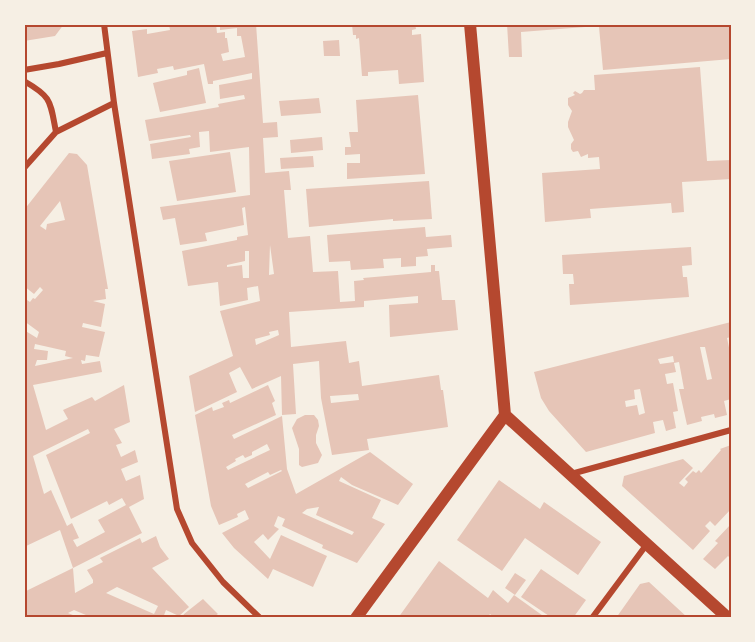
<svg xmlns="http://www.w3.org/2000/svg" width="755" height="642" viewBox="0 0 755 642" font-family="'Sofia Sans Condensed',sans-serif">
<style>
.building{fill:#e6c5b7;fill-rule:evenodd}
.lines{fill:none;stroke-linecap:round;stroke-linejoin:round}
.minor{stroke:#b5482f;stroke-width:6}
.secondary{stroke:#b5482f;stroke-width:12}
.neatline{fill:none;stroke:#b5482f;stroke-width:2}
</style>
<rect width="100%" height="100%" fill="#f6efe4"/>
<path class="building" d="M24,24H64L55,36L24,41Z
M176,24H186V27L194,26V24H216L217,33L225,32V38H227L229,52L221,54L223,61L245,57L241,36H237V28L220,30V24H256L263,123L277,122L278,137L263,138L265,173L289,171L291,190H284L288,238L310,236L313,272L338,271L340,302L355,301L354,281L364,280L363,278L431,272V265H435V271H439L442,300H455L458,330L390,337L389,305L418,303V296L364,301V307L289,312L291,347L346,341L349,363L359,361L362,386L439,375L441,390H443L448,427L367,439L369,450L332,455L321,398L319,361L293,364L296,414L282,415L281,376L252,389L240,367L229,373L237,392L195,412L189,376L233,356L220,311L260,301L258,286L247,288L248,300L220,306L218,282L188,286L182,251L237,240V237L248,235L245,207L242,208L244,225L205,233L207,241L180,245L175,218L163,220L160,207L250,195L249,147L210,152L209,131L199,132L200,147L189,149L190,154L152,159L150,144L191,137L190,135L149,141L145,120L219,107L218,104L245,99L244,95L220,99L219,85L252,79V73L213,81V84H208L204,64L174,70L173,66L157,69L158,73L138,77L132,31L147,29V34L170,30L169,25ZM270,245L274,274L269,275ZM245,251H249V278H243L242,265L227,267V265L245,261ZM278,330L279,335L256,345L255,339L270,335L269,332ZM358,394L359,400L331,403L330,396Z
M352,24H415L416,29L412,30V35L421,34L424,82L399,84L398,70L368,72V76H362L359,38L356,39V35H353Z
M507,24H598V26L521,32L522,57H509Z
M639,24H730L731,59L603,70L599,27Z
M339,40L340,56H324L323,41Z
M700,67L707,161L731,160V179L682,182L684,212L672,213L671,203L590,209L591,218L545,222L542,173L600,169L599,157L588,158V154L581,157L578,151L573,152L571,149V144L574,140L568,127V122L572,111L568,105V98L575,95L573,93L575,91L580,94L582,93L584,90H595L594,75Z
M199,68L206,103L160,112L153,83L187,75V71Z
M418,95L425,174L347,179V163H360V154L345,155V147H351L349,132H358L356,100Z
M319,98L321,113L281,116L279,101Z
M322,137L323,150L291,153L290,140Z
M230,152L236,192L177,201L169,161Z
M69,153L77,154L87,165L108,289H105L106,299L93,301L105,304L101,327L83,323L82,327L105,332L99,357L86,355L85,361L81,360L82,364L100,361L102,372L33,385L46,430L68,419L63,410L92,397L95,401L124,385L130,422L114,429L122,443L116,445L121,457L135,450L138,462L121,469L126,481L140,475L144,499L129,507L142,533L73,568L60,530L24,547V330L37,338L39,332L24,321V298L30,302L33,298L35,299L43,290L40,287L34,294L24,286V210ZM60,201L65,220L47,224L46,230L40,226ZM35,344L66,351L65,356L73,358L35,366L37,360H47L48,351L34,349ZM88,429L90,433L46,455L71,519L107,501L109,505L122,498L126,505L98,520L105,532L77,547L73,540L79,538L72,523L67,526L51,490L44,494L33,456Z
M313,156L314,167L281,169L280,158Z
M429,181L432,219L393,221V219L309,227L306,189Z
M425,227L426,237L451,235L452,247L427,249L428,256L416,257V266L401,267V258L383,259L384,268L351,270L350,261L329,262L327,235Z
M691,247L692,265L682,266L683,277H687L689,297L570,305L569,284H574L573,274H563L562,255Z
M731,322V337L727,338L731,357V399L724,401L727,415L715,418L714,414L701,417L702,421L687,425L679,389H684L679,362L674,363L676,372L665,374L667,384L673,383L678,411L673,412L676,428L666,431L663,420L653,422L655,433L586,452L549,411L541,398L534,372ZM700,347H705L712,379L707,380ZM673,356L674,362L660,364L658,359ZM640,389L645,413L639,415L637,405L626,407L625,401L635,399L634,390Z
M268,385L275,401L272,403L276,415L232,435L234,439L282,416L287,469L296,494L370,452L413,484L398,505L352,485L341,477L339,481L381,500L372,518L385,524L357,563L322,548L323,545L282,526L285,519L278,516L274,526L279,529L268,540L263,534L254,542L270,559L281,535L327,556L313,587L273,569L268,579L234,548L222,533L249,519L245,510L237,514L238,517L219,525L211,506L195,415L212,407L213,411L224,407L222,403L229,400L230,403ZM267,444L270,450L228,470L226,467L236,461L235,459L243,455L245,458L252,455V452ZM281,470L282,471L248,488L245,484L268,472L270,475ZM319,507L316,515L354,532L352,535L302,513L307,509Z
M305,415H314L318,420L319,426L316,435V443L322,455L318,463L302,467L299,465V449L292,428L297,419Z
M731,445V509L715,526L710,521L705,526L710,531L693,550L622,486L624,476L683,459L693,468L679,483L684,487L688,482L685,479L693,471L696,473L699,470L701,473L721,450L720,449Z
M499,480L540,509L544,502L601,542L578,575L525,538L502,571L457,540Z
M731,524V559L728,556L715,569L703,559L718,543L715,541Z
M156,536L160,547L169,559L152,568L189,607L179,616L166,610L163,618H93L74,610L68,613L80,618H24V592L73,568L75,593L93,583V580L87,570L103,562L100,558L140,538L142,543ZM117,587L158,606L154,614L106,593Z
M439,561L488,598L493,590L508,603L514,595L546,618H495L490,614L487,618H398Z
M541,569L586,600L573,618H552L521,597Z
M515,573L526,580L515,595L505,588Z
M649,582L688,618H616L640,584Z
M203,599L218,614L212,618H182L184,614Z"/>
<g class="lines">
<path class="minor" d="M104,24L114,103L177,509L192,543L223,582L260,618
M24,70L59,64L107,53
M24,81C52,97 50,101 56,132
M24,168L56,132L114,103
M571,474L731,430
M592,618L647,544"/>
<path class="secondary" d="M470,24L505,415
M505,415L728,618
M356,618L505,415"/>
</g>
<rect width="755" height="642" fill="none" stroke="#f6efe4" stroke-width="51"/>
<rect x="26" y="26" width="704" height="590" class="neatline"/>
</svg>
